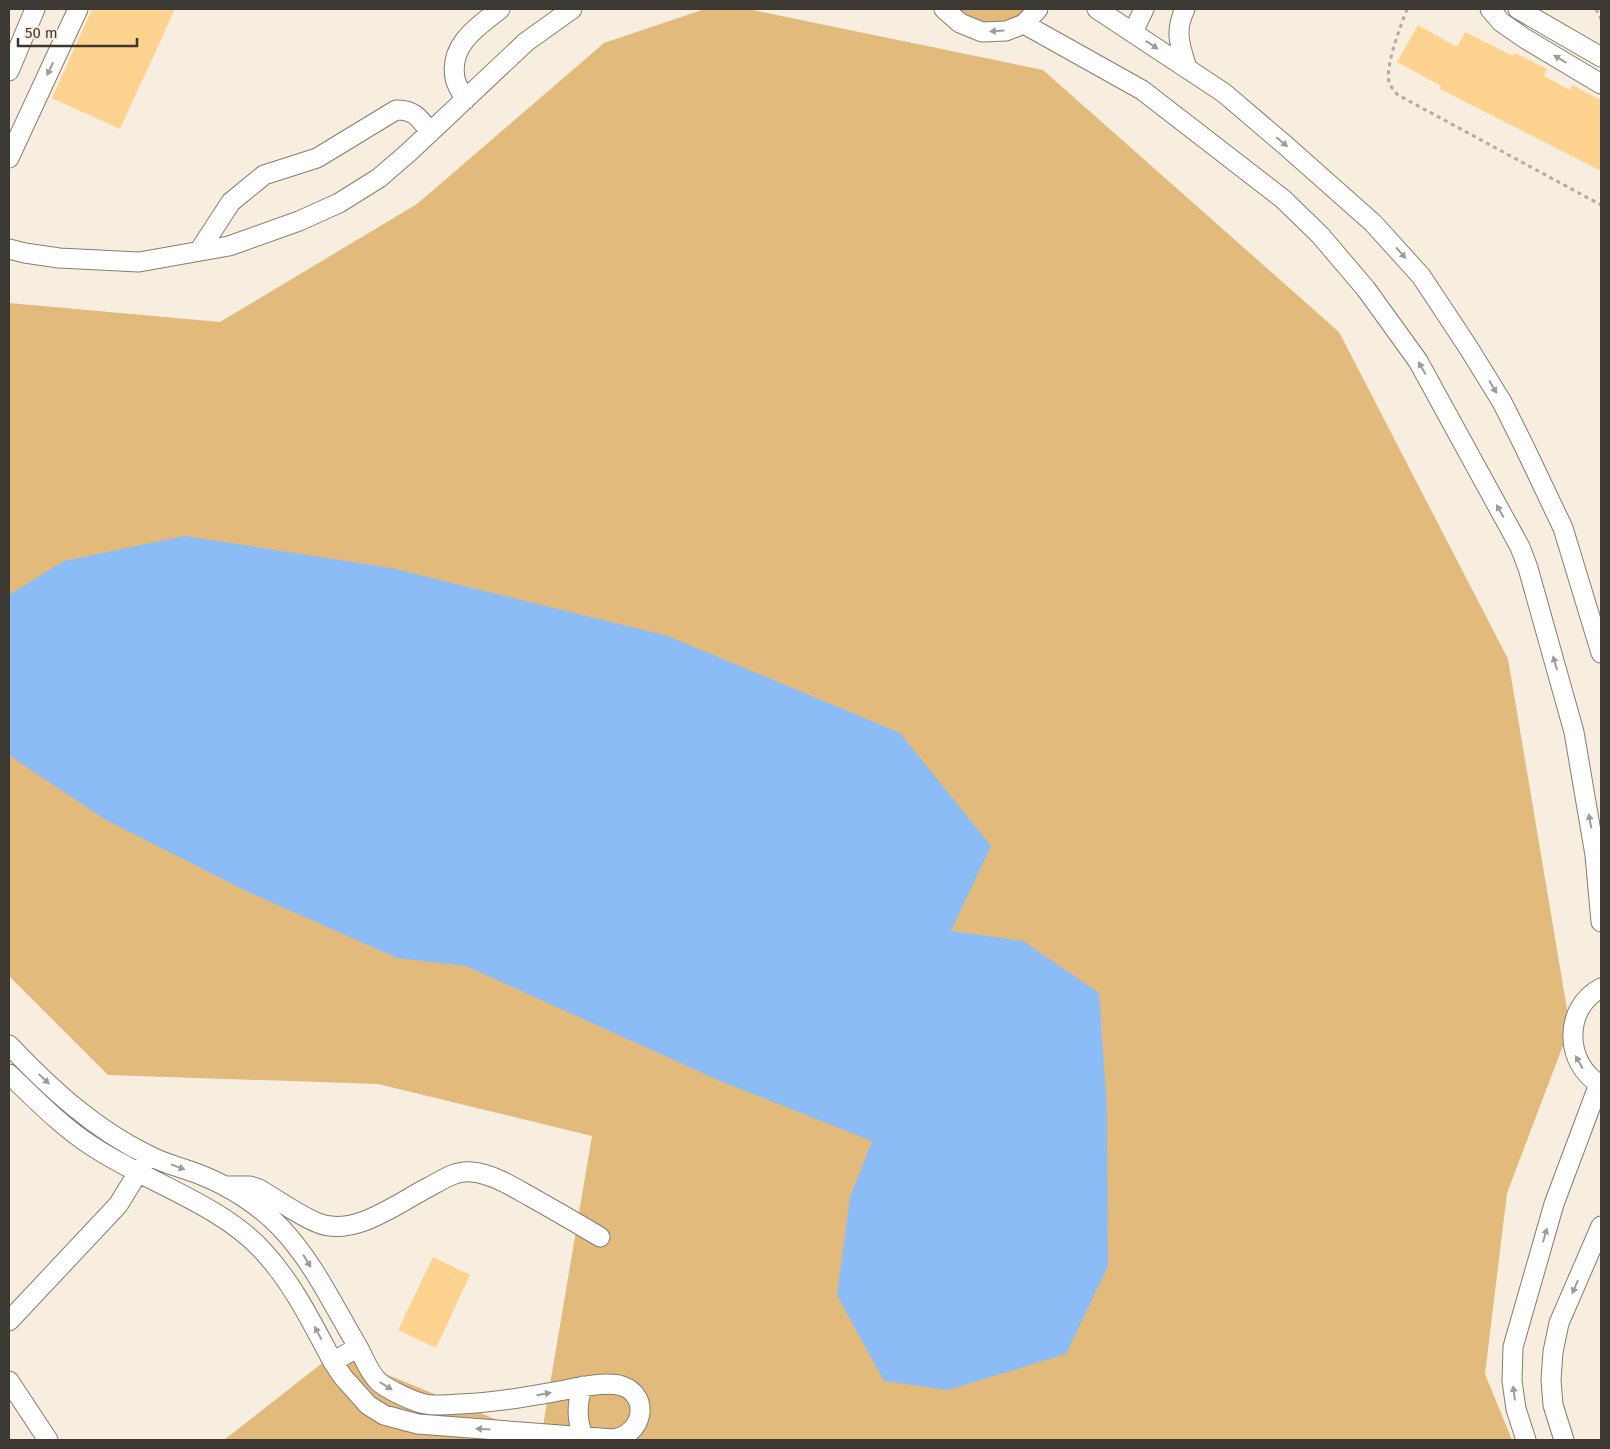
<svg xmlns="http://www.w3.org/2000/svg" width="1610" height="1449" viewBox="0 0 1610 1449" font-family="'Fira Sans',sans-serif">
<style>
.green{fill:#e1ba7c}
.water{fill:#8cbcf5}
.building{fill:#fed390}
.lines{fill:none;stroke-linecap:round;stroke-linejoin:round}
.minor-casing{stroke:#867d6f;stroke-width:21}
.path{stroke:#b3aba0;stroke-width:3;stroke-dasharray:4 4;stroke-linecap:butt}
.minor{stroke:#fff;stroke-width:19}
.oneway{fill:#9e9c98}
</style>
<rect width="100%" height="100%" fill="#f8eedf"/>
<path class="green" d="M705,9H748L1043,70L1339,332L1508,659L1570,1027L1507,1193L1485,1374L1512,1440H224L335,1353L541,1438L592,1136L378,1084L108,1075L9,976V303L220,322L417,204L604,43Z
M955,9H1030L1015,22L985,27Z"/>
<path class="water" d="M185,536L391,568L668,636L900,733L991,846L951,931L1023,941L1099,993L1107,1108L1108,1266L1066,1354L948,1390L884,1381L837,1295L850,1197L872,1141L718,1080L466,966L397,958L246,891L104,819L9,755V595L64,561Z"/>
<path class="building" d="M92,9H175L120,129L52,98Z
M1418,25L1457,47L1465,32L1513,56L1515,53L1547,69L1544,76L1570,90L1572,85L1601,100V171L1440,89L1441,86L1397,62Z
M433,1257L470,1275L436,1348L398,1330Z"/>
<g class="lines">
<g class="minor-casing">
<path id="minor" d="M944,9L960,23L982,32L1006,31L1024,24L1038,9
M1097,9L1224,93L1285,145L1373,223L1421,276L1468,347L1502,402L1524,446L1563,528L1601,653
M1185,9C1174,32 1180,45 1187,68
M1490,9L1501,22L1524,38L1601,84
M1518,9L1601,57
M1024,24L1142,90L1283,199L1320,235L1366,289L1418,361L1520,547L1528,568L1574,732L1595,855L1601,922
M1133,32L1144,9
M9,71L35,9
M465,100C462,93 456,85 455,78C449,45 477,27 500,9
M9,158L78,9
M9,249L25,253L59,258L139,262L229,246L299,221L339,203L379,178L408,153L526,42L572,9
M199,251L231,202L264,175L317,158L396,110C414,109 420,119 430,132
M1601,988C1563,1008 1564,1064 1601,1085
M9,1045C50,1088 94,1129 148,1155C164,1164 184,1168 201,1175C229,1186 259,1205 280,1227C313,1261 334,1307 358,1347L333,1362C312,1323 293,1283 262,1250C221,1205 147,1182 95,1148C63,1128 36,1100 9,1074
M225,1186H250L259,1189C278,1200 298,1215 318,1223C354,1238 399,1202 429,1187C442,1180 456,1170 472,1172C493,1174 513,1187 531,1197C554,1210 577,1223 600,1237
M9,1321L118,1205L144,1163
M333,1362L343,1377L368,1405L384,1415L418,1424L613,1439C643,1435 651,1396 622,1386C607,1381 580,1387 565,1390C530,1396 495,1403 459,1404C448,1405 436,1406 425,1404C414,1402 403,1396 393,1391C388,1388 381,1385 377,1380C369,1372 364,1358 358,1347
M9,1381L48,1440
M583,1386C576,1404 576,1420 584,1438
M1526,1440L1516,1409L1512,1381L1513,1347L1554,1204L1599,1084
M1564,1440L1553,1405L1551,1380L1553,1352L1559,1323L1601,1226"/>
</g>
<path class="path" d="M1407,9C1401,25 1385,66 1389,82C1391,87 1394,91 1398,95L1601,205
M1596,9L1601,19"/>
<use href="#minor" class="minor"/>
</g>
<defs><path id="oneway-solid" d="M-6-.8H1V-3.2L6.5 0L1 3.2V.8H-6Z" transform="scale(1.25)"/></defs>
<g class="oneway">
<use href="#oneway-solid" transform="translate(997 31) rotate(177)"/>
<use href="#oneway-solid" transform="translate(1152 45) rotate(34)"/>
<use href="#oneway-solid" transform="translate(1560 59) rotate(-149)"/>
<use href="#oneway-solid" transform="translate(50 69) rotate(115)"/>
<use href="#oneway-solid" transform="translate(1282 142) rotate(40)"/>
<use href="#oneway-solid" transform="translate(1401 253) rotate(48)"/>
<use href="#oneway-solid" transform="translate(1422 368) rotate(-119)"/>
<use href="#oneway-solid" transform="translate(1493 387) rotate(59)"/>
<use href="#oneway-solid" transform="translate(1500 511) rotate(-119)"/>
<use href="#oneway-solid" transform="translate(1555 663) rotate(-106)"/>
<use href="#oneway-solid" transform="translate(1590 821) rotate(-100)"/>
<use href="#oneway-solid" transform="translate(1579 1062) rotate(-120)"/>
<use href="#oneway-solid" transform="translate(44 1079) rotate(43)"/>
<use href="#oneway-solid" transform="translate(178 1167) rotate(20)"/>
<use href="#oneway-solid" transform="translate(1545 1235) rotate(-74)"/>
<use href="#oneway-solid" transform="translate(307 1261) rotate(59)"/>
<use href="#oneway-solid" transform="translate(1575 1287) rotate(114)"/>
<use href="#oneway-solid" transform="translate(318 1333) rotate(-118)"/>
<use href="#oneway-solid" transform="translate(386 1386) rotate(32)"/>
<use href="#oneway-solid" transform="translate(1514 1393) rotate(-97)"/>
<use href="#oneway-solid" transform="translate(544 1394) rotate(-10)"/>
<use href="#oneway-solid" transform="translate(483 1429) rotate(-176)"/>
</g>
<rect width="1610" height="1449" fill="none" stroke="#3c3832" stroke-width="20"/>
<path d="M18 38v8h119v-8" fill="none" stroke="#3c3832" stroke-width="2.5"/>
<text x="25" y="38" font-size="15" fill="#3c3832" stroke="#f8eedf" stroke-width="4" paint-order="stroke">50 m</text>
</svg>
